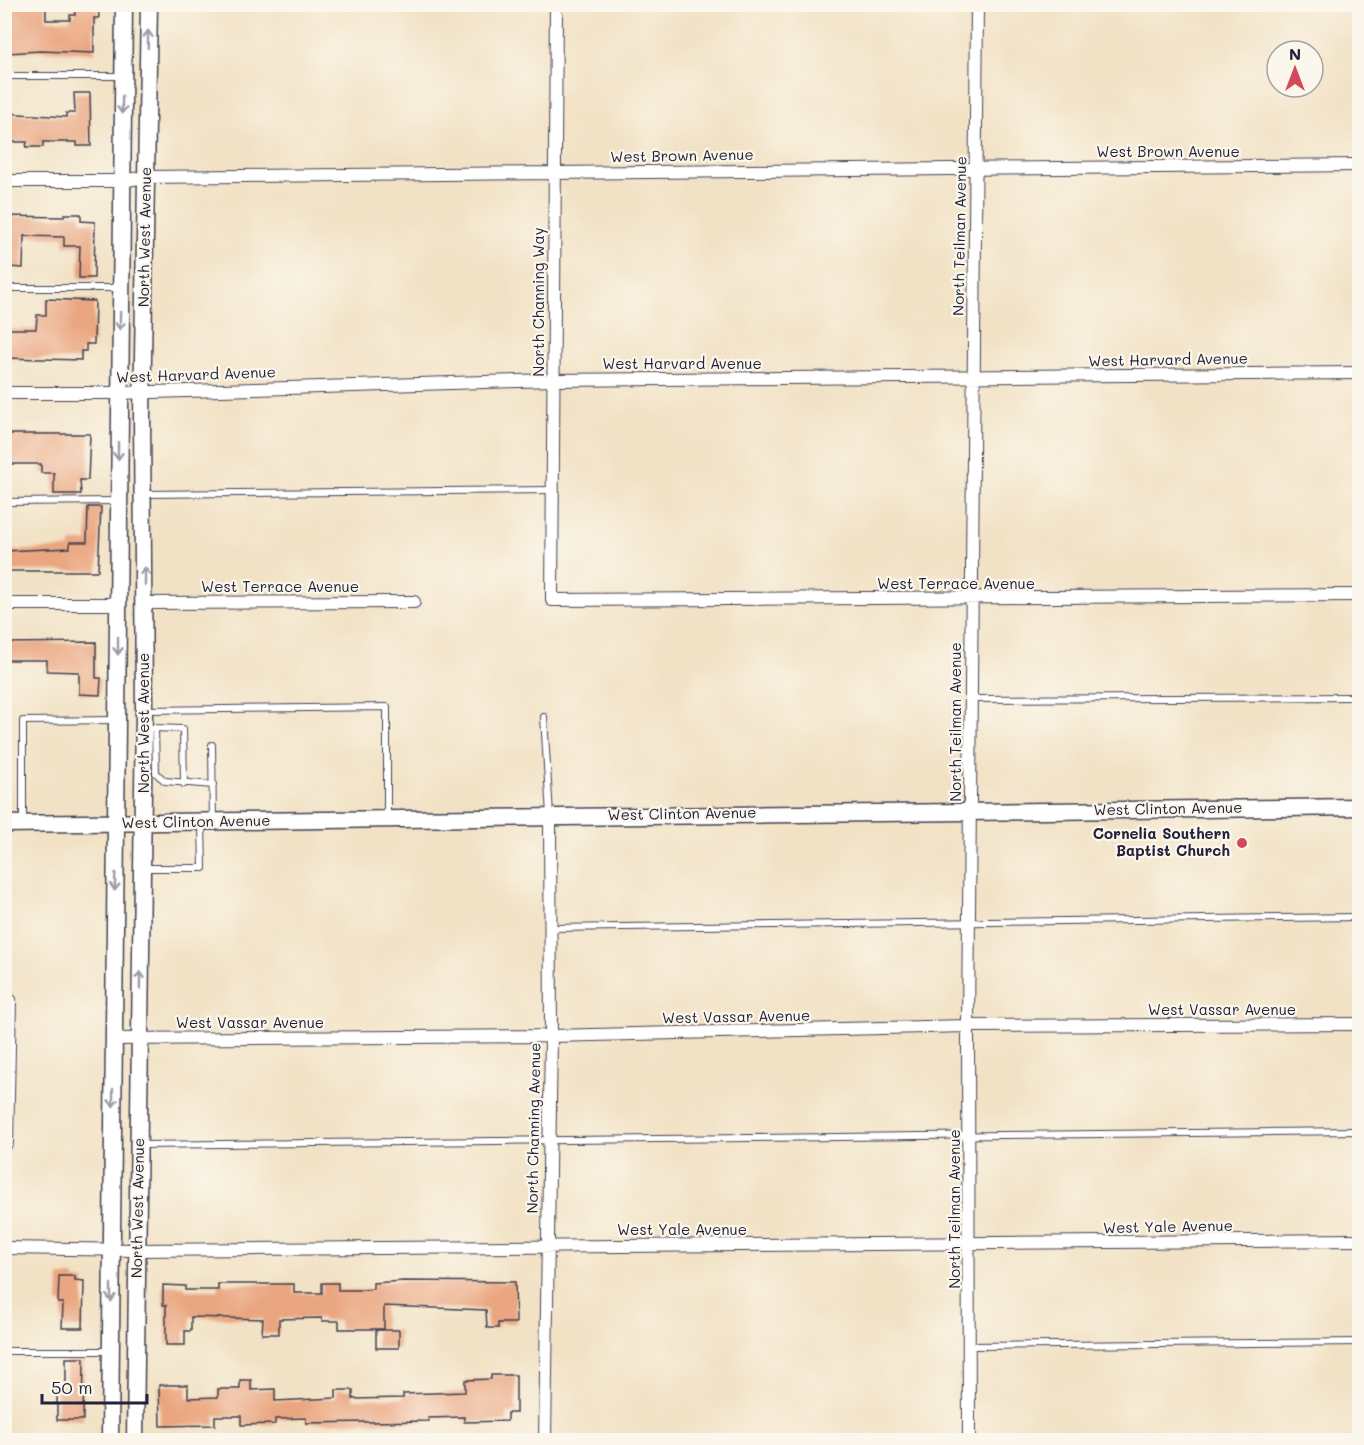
<svg xmlns="http://www.w3.org/2000/svg" width="1364" height="1445" viewBox="0 0 1364 1445" font-family="Mali,sans-serif">
<style>
.building{fill:#eaa680}
.lines{fill:none;stroke-linecap:round;stroke-linejoin:round}
.service-casing{stroke:#413f50;stroke-width:8}
.minor-casing{stroke:#413f50;stroke-width:14}
.secondary-casing{stroke:#413f50;stroke-width:19}
.service{stroke:#fff;stroke-width:6}
.minor{stroke:#fff;stroke-width:12}
.secondary{stroke:#fff;stroke-width:16}
.oneway{stroke:#9c9ca7}
.poi-dot{fill:#d1495b;stroke:#fbf7ec;stroke-width:2}
.labels{text-anchor:middle;stroke-width:4.5;stroke-linejoin:round;paint-order:stroke}
.street-label{font-size:15px;fill:#22223b;stroke:#fbf7ec}
.poi-label{font-size:15px;font-weight:bold;fill:#22223b;stroke:#fbf7ec;text-anchor:end}
</style>
<rect width="100%" height="100%" fill="#fbf7ec"/>
<filter id="ink" filterUnits="userSpaceOnUse"><feTurbulence type="fractalNoise" baseFrequency=".0167" numOctaves="2"/><feDisplacementMap in="SourceGraphic" scale="12" xChannelSelector="R" yChannelSelector="G"/><feConvolveMatrix kernelMatrix="1 2 1 2 8 2 1 2 1" color-interpolation-filters="sRGB"/></filter>
<filter id="wash" filterUnits="userSpaceOnUse"><feTurbulence type="fractalNoise" baseFrequency=".008" numOctaves="4" result="noise"/><feDisplacementMap in="SourceGraphic" scale="24" xChannelSelector="R" yChannelSelector="G"/><feGaussianBlur stdDeviation="1.35" result="paint"/><feColorMatrix in="noise" values="0 0 0 0 0 0 0 0 0 0 0 0 0 0 0 0 0 1.4 0 .05"/><feComposite in="paint" operator="in"/></filter>
<g filter="url(#wash)">
<rect width="100%" height="100%" fill="#f2e2c5"/>
<g id="blocks">
<path class="building" d="M4,4H46V20H70V15H75L74,4H98L99,18H94V53L40,51L8,53V34H4Z
M74,93H90L91,146H77V142H43V147H26L27,142H4V113L66,117V113H75Z
M64,214H81V221L95,222L94,278H79L80,246H64V237L24,236L23,268L8,267V257H4V216L64,217Z
M46,299L95,301L94,344H86V351H81V360L4,358L6,329H36L37,315H46Z
M4,434H90L88,480H80L81,494H54V473H41V464H7Z
M88,507H101L98,571H4V551L70,548V542H87Z
M96,642V678H101L100,695L79,694V672L47,671V660H4V643Z
M59,1276H75V1280L84,1281L83,1328H62L63,1303H58Z
M404,1281L515,1282L516,1323H498V1328H487L486,1310L384,1306V1329H339V1321H322V1318L279,1319V1334H262L263,1319L191,1317V1331H185V1345H166V1305H163V1285L185,1286V1290H218V1284H294V1293H322V1283H338V1290H363L373,1289V1283Z
M376,1330H399V1348H376Z
M66,1358H84L83,1420H57V1386H66Z
M491,1375H516V1413H507V1421L464,1422V1417L428,1418L429,1421L306,1423V1418L275,1419V1424L241,1425V1416H215V1425L160,1426L159,1385H188V1398L218,1397V1389H240V1380H251V1390L275,1389V1401L336,1398V1390H353V1399L403,1398V1394L465,1392V1380L491,1379Z"/>
</g>
</g>
<g filter="url(#ink)">
<use href="#blocks" fill-opacity="0" stroke="#413f50" stroke-width="1.5"/>
<g class="lines">
<g class="service-casing">
<path id="service" d="M4,76H122
M4,288H120
M145,494L553,490
M4,502L118,501
M972,699L1360,697
M145,710L387,707V818
M544,717L550,815
M152,728L183,729L184,784
M155,728L156,773L165,781L213,785
M212,745L213,822
M23,824V721L117,720
M143,868H203L202,824
M551,928L1360,917
M4,991L13,999L10,1143L4,1152
M140,1145L1360,1131
M970,1346L1360,1342
M4,1351H110"/>
</g>
<g class="minor-casing">
<path id="minor" d="M556,4L552,600L1360,595
M4,181H121L146,177L1360,165
M4,393H119L553,380L1360,373
M145,603L414,602
M4,604H118
M113,1039L551,1036L968,1026L1360,1024
M4,1248L137,1250L1360,1240
M545,1440L551,1036L550,815
M969,1440L968,1026L977,4"/>
</g>
<g class="secondary-casing">
<path id="secondary" d="M4,824L1360,807
M110,1440L124,4
M135,1440L144,710L142,416L149,4"/>
</g>
<use href="#service" class="service"/>
<use href="#minor" class="minor"/>
<use href="#secondary" class="secondary"/>
</g>
<defs><path id="oneway-shaft" d="M-6 0H5M1.5-3L5.5 0L1.5 3" fill="none" stroke-width="1.6" stroke-linecap="round" stroke-linejoin="round" transform="scale(1.5)"/></defs>
<g class="oneway">
<use href="#oneway-shaft" transform="translate(148 39) rotate(-89)"/>
<use href="#oneway-shaft" transform="translate(122 105) rotate(91)"/>
<use href="#oneway-shaft" transform="translate(120 321) rotate(91)"/>
<use href="#oneway-shaft" transform="translate(118 451) rotate(90)"/>
<use href="#oneway-shaft" transform="translate(145 576) rotate(-90)"/>
<use href="#oneway-shaft" transform="translate(118 646) rotate(90)"/>
<use href="#oneway-shaft" transform="translate(115 882) rotate(92)"/>
<use href="#oneway-shaft" transform="translate(140 980) rotate(-89)"/>
<use href="#oneway-shaft" transform="translate(113 1098) rotate(90)"/>
<use href="#oneway-shaft" transform="translate(111 1293) rotate(90)"/>
</g>
</g>
<circle class="poi-dot" cx="1242" cy="843" r="6"/>
<g class="labels">
<g class="street-label">
<text x="1168" y="157">West Brown Avenue</text>
<text transform="translate(682 156) rotate(-1)" y="5">West Brown Avenue</text>
<text transform="translate(960 236) rotate(-89)" y="5">North Teilman Avenue</text>
<text transform="translate(145 237) rotate(-89)" y="5">North West Avenue</text>
<text transform="translate(539 302) rotate(-90)" y="5">North Channing Way</text>
<text transform="translate(1168 360) rotate(-1)" y="5">West Harvard Avenue</text>
<text x="682" y="369">West Harvard Avenue</text>
<text transform="translate(196 375) rotate(-2)" y="5">West Harvard Avenue</text>
<text x="956" y="589">West Terrace Avenue</text>
<text x="280" y="592">West Terrace Avenue</text>
<text transform="translate(956 722) rotate(-90)" y="5">North Teilman Avenue</text>
<text transform="translate(144 723) rotate(-90)" y="5">North West Avenue</text>
<text transform="translate(1168 809) rotate(-1)" y="5">West Clinton Avenue</text>
<text transform="translate(682 814) rotate(-1)" y="5">West Clinton Avenue</text>
<text transform="translate(196 822) rotate(-1)" y="5">West Clinton Avenue</text>
<text x="1222" y="1015">West Vassar Avenue</text>
<text transform="translate(736 1017) rotate(-1)" y="5">West Vassar Avenue</text>
<text x="250" y="1028">West Vassar Avenue</text>
<text transform="translate(534 1128) rotate(-89)" y="5">North Channing Avenue</text>
<text transform="translate(138 1208) rotate(-89)" y="5">North West Avenue</text>
<text transform="translate(955 1209) rotate(-90)" y="5">North Teilman Avenue</text>
<text transform="translate(1168 1227) rotate(-1)" y="5">West Yale Avenue</text>
<text x="682" y="1235">West Yale Avenue</text>
</g>
<g class="poi-label">
<text x="1230" y="839">Cornelia Southern<tspan x="1230" dy="17">Baptist Church</tspan></text>
</g>
</g>
<rect width="1364" height="1445" fill="none" stroke="#fbf7ec" stroke-width="24"/>
<g transform="translate(1295 69)"><circle r="28" fill="#fbf7ec" stroke="#a4a2a5" stroke-width="1.5"/>
<path d="M0-4.5L10 22L0 15L-10 22Z" fill="#d1495b"/>
<text y="-9" font-size="16" font-weight="bold" text-anchor="middle" fill="#22223b">N</text>
</g>
<path d="M42 1394v9h105v-9" fill="none" stroke="#22223b" stroke-width="3"/>
<text x="51" y="1394" font-size="18" fill="#22223b" stroke="#fbf7ec" stroke-width="4.5" paint-order="stroke">50 m</text>
</svg>
